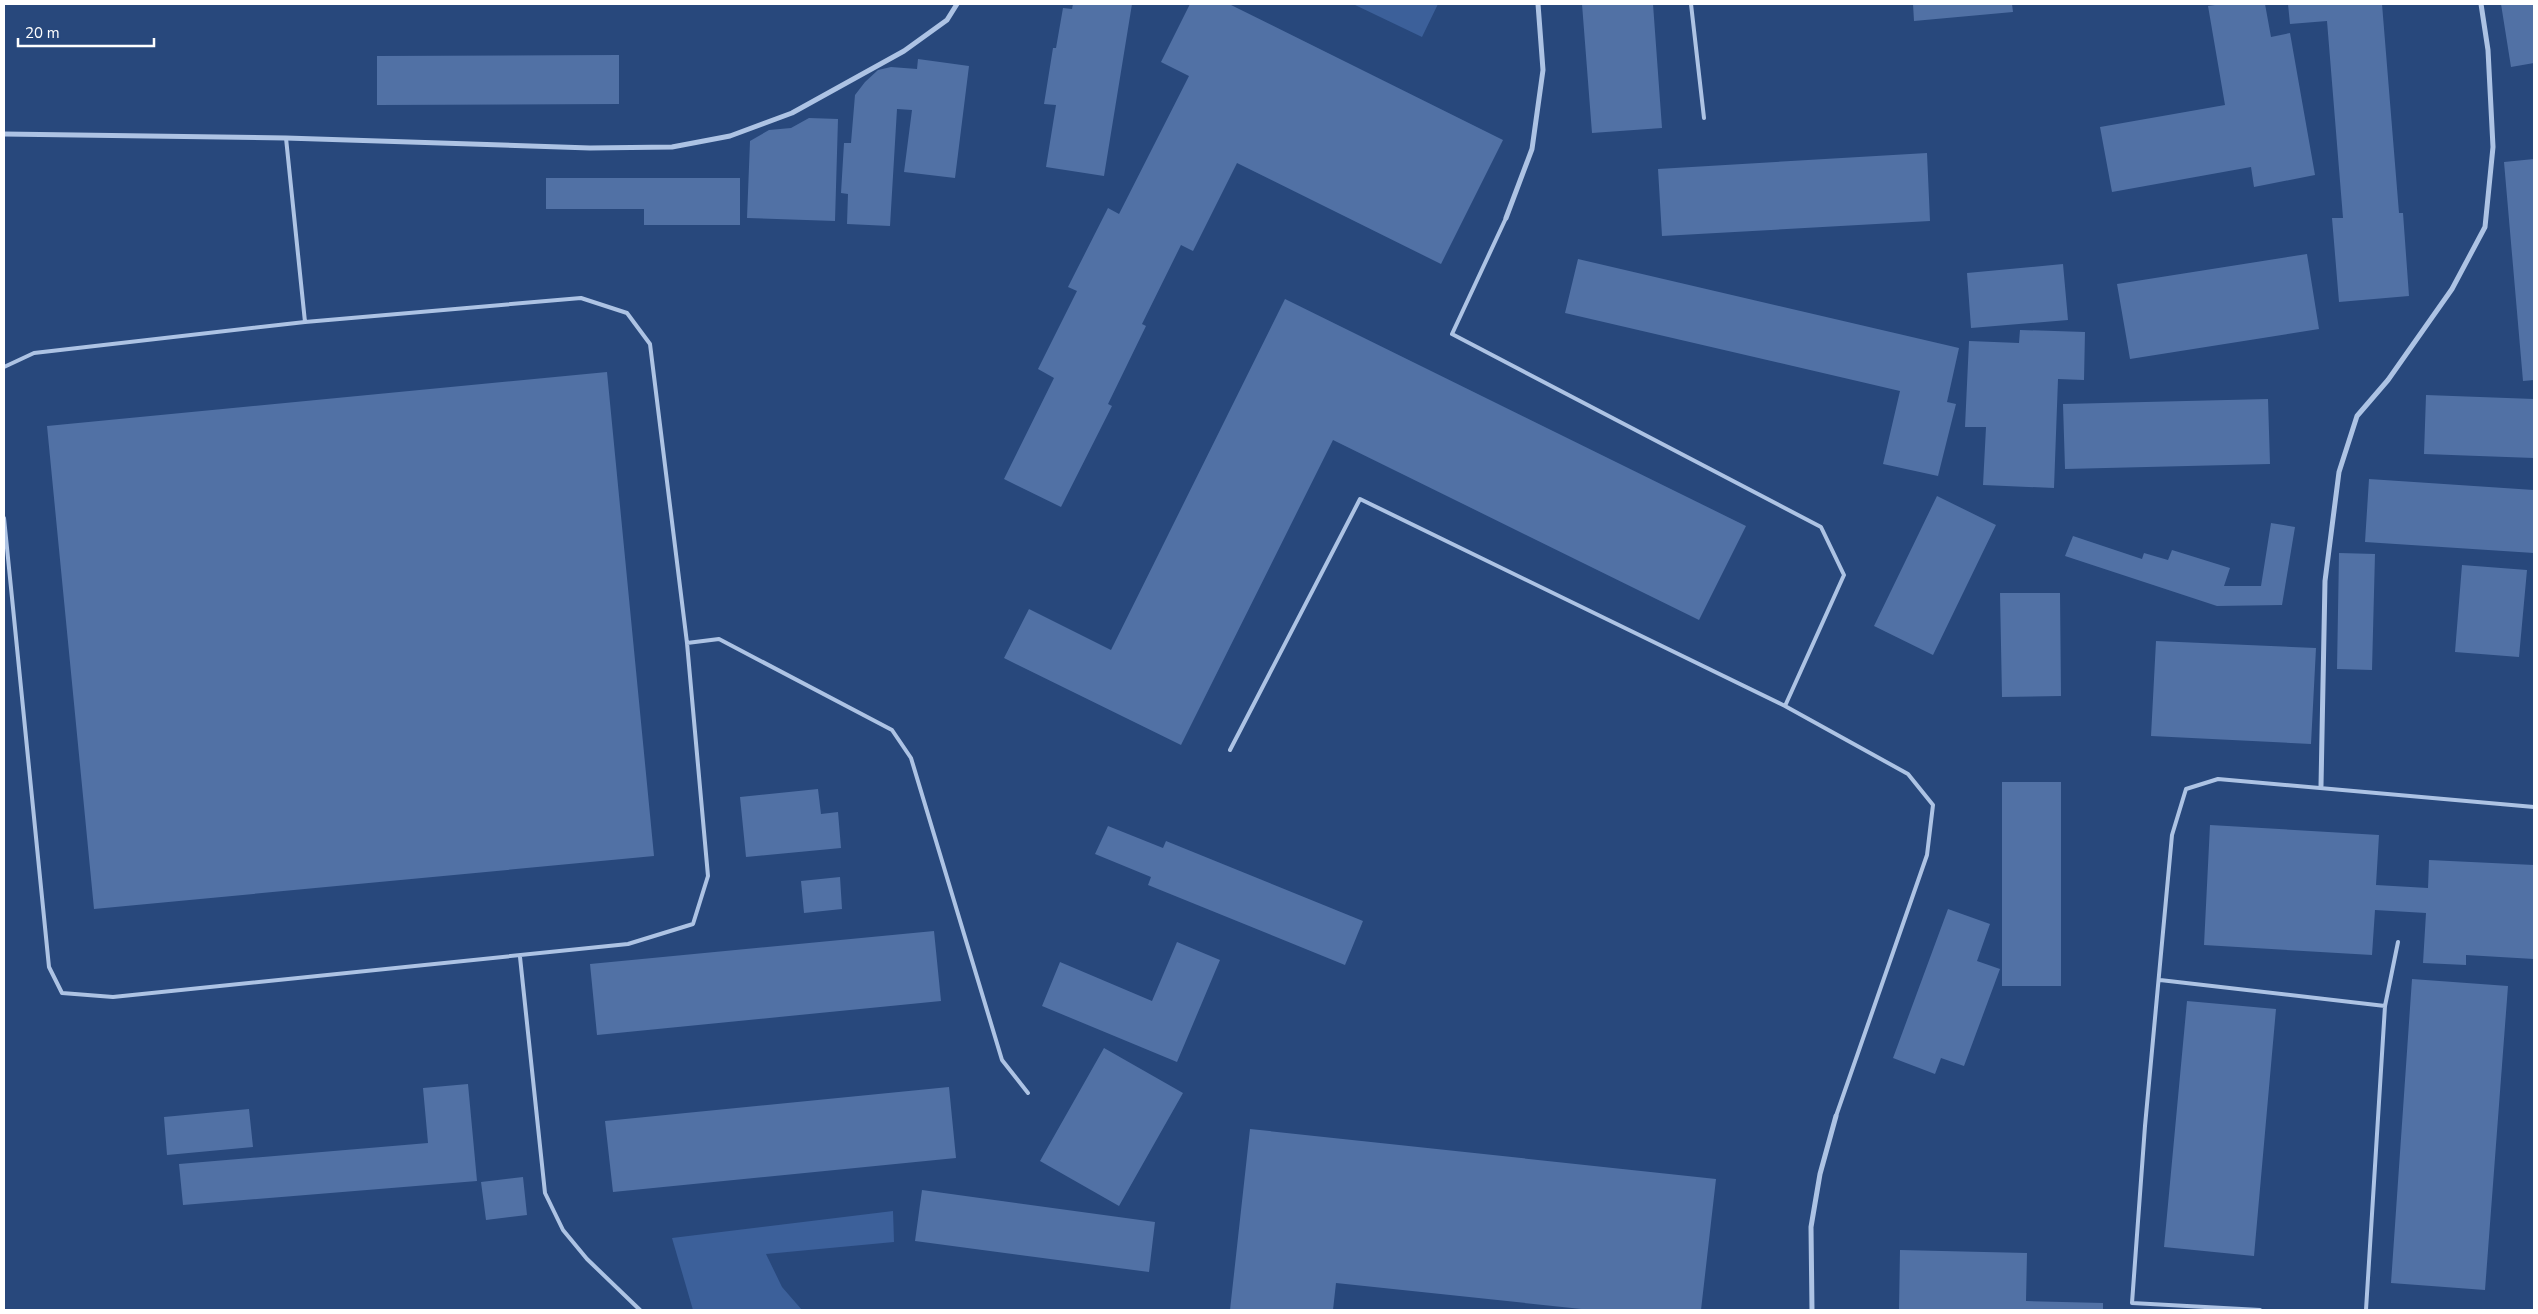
<svg xmlns="http://www.w3.org/2000/svg" width="2538" height="1314" viewBox="0 0 2538 1314" font-family="'Nunito Sans',sans-serif">
<style>
.green{fill:#3c609a}
.building{fill:#5171a5}
.lines{fill:none;stroke-linecap:round;stroke-linejoin:round}
.service{stroke:#adc3e4;stroke-width:4}
.minor{stroke:#adc3e4;stroke-width:5}
</style>
<rect width="100%" height="100%" fill="#28487c"/>
<path class="green" d="M1353,4H1438L1422,37Z
M893,1211L894,1242L766,1254L782,1287L802,1310H693L672,1238Z"/>
<path class="building" d="M1073,4H1132L1104,176L1046,167L1056,105L1044,104L1053,48H1056L1063,8L1072,9Z
M1190,4H1229L1503,140L1441,264L1237,163L1193,251L1181,245L1142,324L1146,326L1108,404L1112,406L1061,507L1004,479L1054,378L1038,369L1077,291L1068,287L1108,208L1119,214L1189,76L1161,62Z
M1582,4H1653L1662,128L1592,133Z
M1913,4H2012L2013,12L1914,21Z
M2222,4H2265L2271,37L2290,33L2315,175L2254,187L2251,167L2112,192L2100,127L2225,105L2208,6Z
M2288,4H2382L2399,213H2403L2409,296L2339,302L2332,218H2343L2327,21L2290,24Z
M2501,4H2534V63L2511,67Z
M619,55V104L377,105V56Z
M918,59L969,66L955,178L904,172L912,110L897,109L890,226L847,224L848,194L841,193L844,143H851L855,95L865,82L878,70L891,67L917,69Z
M809,118L838,119L835,221L747,218L750,141L769,130L791,128Z
M1927,153L1930,221L1662,236L1658,169Z
M2534,159V380L2523,381L2504,162Z
M546,178H740V225H644V209H546Z
M2307,254L2319,329L2130,359L2117,284Z
M1578,259L1959,348L1947,402L1956,404L1938,476L1883,464L1900,391L1565,313Z
M2063,264L2068,320L1971,328L1967,273Z
M1285,299L1746,526L1699,620L1333,440L1181,745L1004,658L1029,609L1111,650Z
M2020,330L2085,332L2084,380L2058,379L2054,488L1983,485L1986,427H1965L1969,341L2019,343Z
M607,372L654,856L94,909L47,426Z
M2426,395L2534,399V458L2424,454Z
M2268,399L2270,464L2065,469L2063,404Z
M2369,479L2534,490V553L2365,542Z
M1937,496L1996,525L1933,655L1874,626Z
M2271,523L2295,527L2282,605L2217,606L2065,556L2073,536L2142,559L2144,553L2168,560L2172,550L2230,568L2224,586H2261Z
M2339,553L2375,554L2372,670L2337,669Z
M2462,565L2527,570L2519,657L2455,652Z
M2000,593H2060L2061,696L2002,697Z
M2156,641L2316,648L2311,744L2151,736Z
M2002,782H2061V986H2002Z
M818,789L821,814L838,812L841,848L746,857L740,797Z
M2210,825L2379,835L2376,885L2428,888L2429,860L2534,865V959L2466,955V965L2423,963L2426,913L2375,910L2372,955L2204,945Z
M1108,826L1163,848L1166,841L1363,921L1345,965L1148,885L1151,877L1095,854Z
M840,877L842,909L804,913L801,881Z
M1948,909L1990,924L1977,961L2000,969L1964,1066L1941,1058L1935,1074L1893,1058Z
M934,931L941,1001L597,1035L590,964Z
M1177,942L1220,960L1177,1062L1042,1006L1060,962L1152,1001Z
M2412,979L2508,986L2485,1290L2391,1283Z
M2187,1001L2276,1009L2254,1256L2164,1247Z
M1104,1048L1183,1093L1119,1206L1040,1161Z
M468,1084L477,1181L183,1205L179,1164L428,1143L423,1088Z
M949,1087L956,1158L613,1192L605,1121Z
M249,1109L253,1147L167,1155L164,1117Z
M1250,1129L1716,1179L1701,1310H1591L1336,1283L1333,1310H1230Z
M523,1177L527,1215L486,1220L481,1182Z
M922,1190L1155,1222L1149,1272L915,1241Z
M1900,1250L2027,1253L2026,1301L2103,1303V1310H1899Z"/>
<g class="lines">
<path class="service" d="M1691,4L1704,118
M286,138L305,322
M1506,218L1452,334L1821,527L1844,575L1785,706L1908,774L1933,805L1927,855L1836,1116
M4,367L34,353L305,322L581,298L627,313L650,344L687,643L708,876L693,924L628,944L113,997L62,993L49,967L4,518
M687,643L719,639L892,730L911,758L1002,1060L1028,1093
M1230,750L1360,499L1785,706
M520,957L545,1193L563,1230L587,1259L640,1310
M2160,980L2385,1006
M2260,1310L2132,1303L2145,1126L2172,835L2186,789L2218,779L2534,807
M2366,1310L2385,1006L2398,942"/>
<path class="minor" d="M4,134L286,138L590,148L672,147L730,136L792,113L904,51L947,20L957,4
M1506,218L1532,149L1543,70L1538,4
M2321,786L2325,581L2339,472L2357,416L2388,380L2452,289L2485,227L2493,147L2488,50L2481,4
M1812,1310L1811,1227L1820,1174L1836,1116"/>
</g>
<rect width="2538" height="1314" fill="none" stroke="#ffffff" stroke-width="10"/>
<path d="M18 38v8h136v-8" fill="none" stroke="#ffffff" stroke-width="2.5"/>
<text x="25" y="38" font-size="15" fill="#ffffff" stroke="#28487c" stroke-width="4" paint-order="stroke">20 m</text>
</svg>
